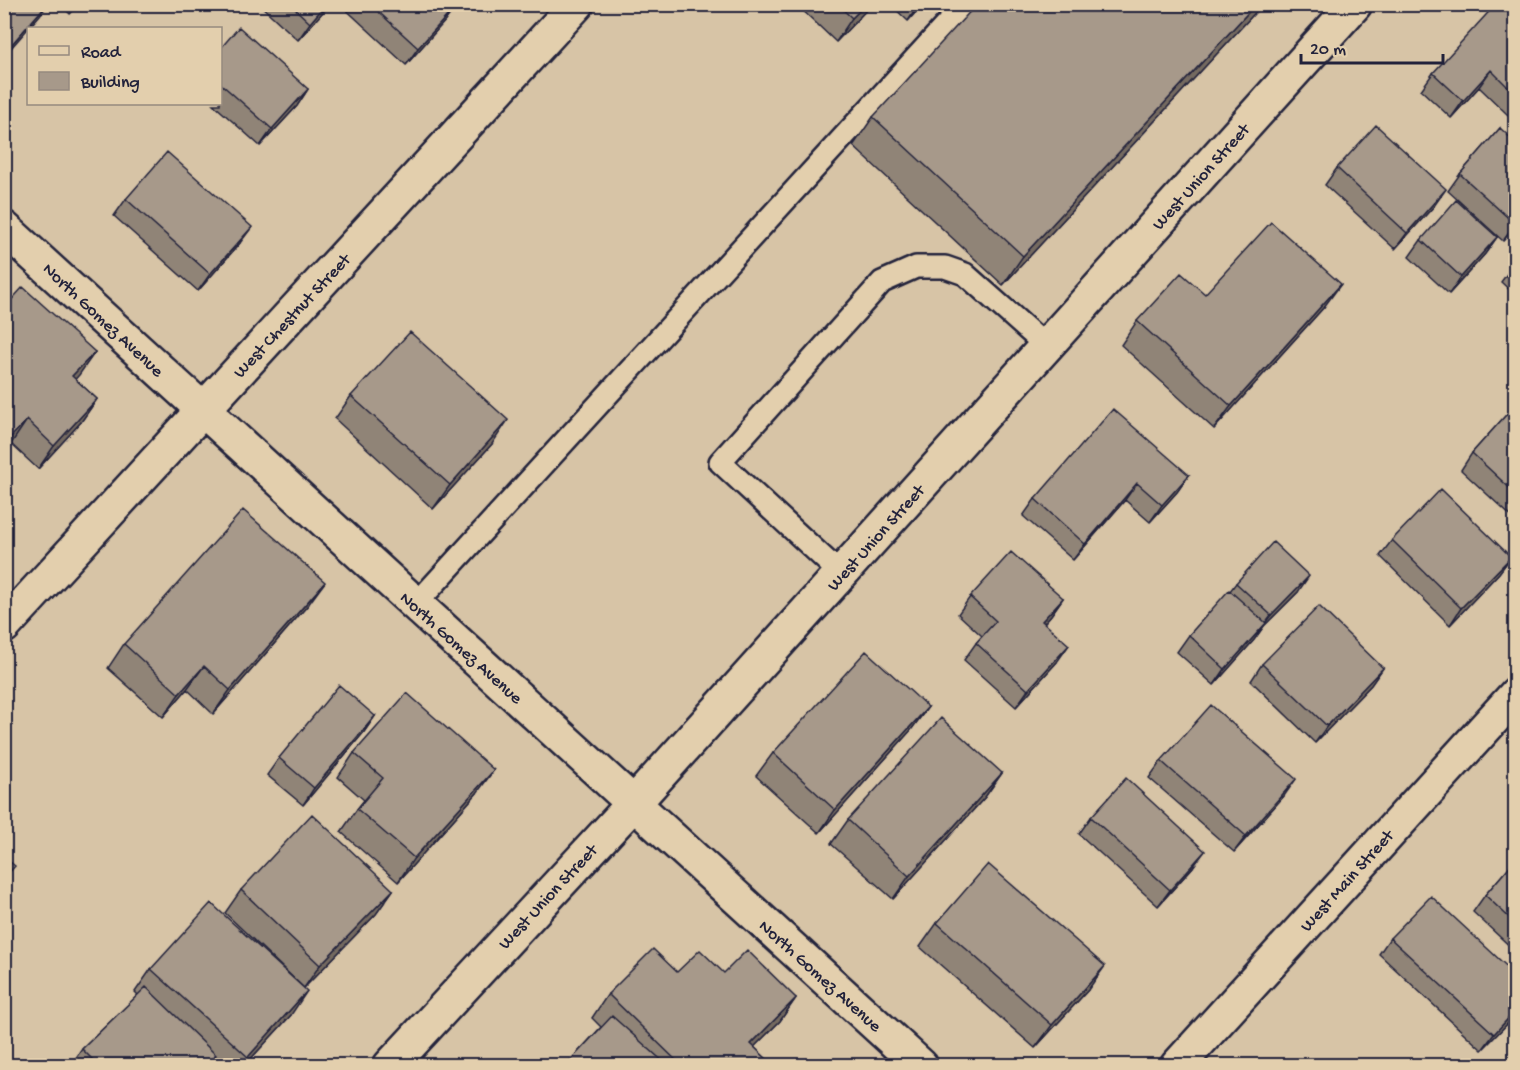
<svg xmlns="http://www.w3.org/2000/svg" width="1520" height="1070" viewBox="0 0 1520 1070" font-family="'Gochi Hand',sans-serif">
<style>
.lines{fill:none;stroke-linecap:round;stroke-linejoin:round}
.lane-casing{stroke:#22223b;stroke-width:26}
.street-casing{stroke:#22223b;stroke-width:38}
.secondary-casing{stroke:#22223b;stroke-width:38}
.lane{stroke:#e3cfad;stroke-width:21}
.street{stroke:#e3cfad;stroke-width:33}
.secondary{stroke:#e3cfad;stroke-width:33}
.wall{fill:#908477;stroke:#22223b;stroke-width:1.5}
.shaded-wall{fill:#756b61;stroke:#22223b;stroke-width:1.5}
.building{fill:#a7998a;stroke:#22223b;stroke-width:1.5}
.labels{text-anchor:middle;stroke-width:4.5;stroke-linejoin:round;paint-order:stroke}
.street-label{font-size:18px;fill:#22223b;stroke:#e3cfad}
</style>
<rect width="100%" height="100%" fill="#d7c4a6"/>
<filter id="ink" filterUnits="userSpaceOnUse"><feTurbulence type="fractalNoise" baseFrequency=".0167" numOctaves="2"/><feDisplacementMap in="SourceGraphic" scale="12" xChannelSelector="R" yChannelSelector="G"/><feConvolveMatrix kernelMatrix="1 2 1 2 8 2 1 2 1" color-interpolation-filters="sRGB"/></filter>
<g filter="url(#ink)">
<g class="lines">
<g class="lane-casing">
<path id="lane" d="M841,574L720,462L882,282L916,267H945L965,274L1046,346
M416,604L965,4"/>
</g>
<g class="street-casing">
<path id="street" d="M4,228L921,1066
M4,626L577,4
M390,1066L634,803L1355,4"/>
</g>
<g class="secondary-casing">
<path id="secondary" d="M1177,1066L1516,694"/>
</g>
<use href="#lane" class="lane"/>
<use href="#street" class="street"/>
<use href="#secondary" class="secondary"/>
</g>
<path class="wall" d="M60,4H79L70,14Z
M259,4H330L298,40Z
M340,4H457L445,21L406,65Z
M796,4H872L836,42Z
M890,4H923L908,21Z
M1263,4L1003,285L853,146L873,117Z
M1515,4V107L1508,115L1479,87L1451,118L1421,90L1433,73Z
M220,49L308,89L297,106L260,146L213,104H220Z
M1500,128L1515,227L1503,241L1448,191L1460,174Z
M1337,168L1434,206L1395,249L1325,185Z
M126,199L240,243L198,291L114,216Z
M1497,237L1485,254L1449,294L1409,257L1421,240Z
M1515,263V295L1501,282Z
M1205,294L1324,307L1214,429L1121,345L1137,321Z
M4,308L95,352L75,379L97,399L81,422L38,469L11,444Z
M351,396L492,444L433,509L335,419Z
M1515,405V520L1461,470L1472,453Z
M1189,475L1177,492L1150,522L1125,500L1073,560L1023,516L1035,499Z
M1392,540L1511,557L1499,573L1450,625L1380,556Z
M1236,583L1298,592L1264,626L1254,640L1214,685L1177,652L1189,635L1230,591Z
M970,597L1063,598L1051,615L1044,623L1057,662L1016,707L964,660L976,643L982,636L958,614Z
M308,605L213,714L187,689L163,717L108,668L124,644Z
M1262,664L1383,668L1371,685L1315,743L1251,681Z
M928,707L911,730L819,833L756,776L773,753Z
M375,716L364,732L303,805L267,775L279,758Z
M354,753L477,793L398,882L341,832L357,809L364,800L338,777Z
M1161,761L1284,796L1234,852L1149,778Z
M1002,773L985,797L893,899L831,844L848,820Z
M1091,817L1193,867L1158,906L1079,834Z
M1515,860V951L1473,912L1485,895Z
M241,890H393L376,914L304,988L225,913Z
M937,923L1088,990L1035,1048L920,947Z
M1390,938L1515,1016L1482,1050L1379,954Z
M151,969L291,1015L245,1065H214L211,1062L209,1065H71L82,1049L138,995L135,992Z
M677,972L724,973L796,998L780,1021L754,1047L773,1065H566L601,1027L592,1018L608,994Z"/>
<path class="shaded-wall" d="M47,4H48L40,15L4,56V53Z
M77,4H79L70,14Z
M326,4H330L298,40L310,23Z
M866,4H872L836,42L852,18Z
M919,4H923L908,21Z
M1256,4H1263L1003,285L1023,256Z
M457,5L445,21L406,65L418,48Z
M1491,70L1479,87L1451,118L1463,101Z
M308,89L297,106L260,146L272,129Z
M1446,189L1434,206L1395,249L1407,233Z
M1515,224V227L1503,241Z
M252,227L240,243L198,291L210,274Z
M1497,237L1485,254L1449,294L1461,277Z
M1341,284L1324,307L1214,429L1231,406Z
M95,352L79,375L56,400L72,376Z
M97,399L81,422L38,469L54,446Z
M27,420L11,444L4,450V444Z
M508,420L492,444L433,509L450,485Z
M1189,475L1177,492L1150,522L1162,505Z
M1137,483L1125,500L1073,560L1085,544Z
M1511,557L1499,573L1450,625L1461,608Z
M1309,576L1298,592L1264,626L1254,640L1214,685L1225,669L1259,631L1271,615Z
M325,582L308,605L213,714L230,690Z
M1063,598L1051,615L1031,638L1042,621Z
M1069,645L1057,662L1016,707L1028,690Z
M204,666L187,689L163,717L179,694Z
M1383,668L1371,685L1315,743L1327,726Z
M928,707L911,730L819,833L835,810Z
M375,716L364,732L303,805L314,788Z
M494,770L477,793L398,882L414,858Z
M1002,773L985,797L893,899L909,876Z
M1296,779L1284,796L1234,852L1246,836Z
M1205,851L1193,867L1158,906L1170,890Z
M393,890L376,914L304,988L320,965Z
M1105,966L1088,990L1035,1048L1052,1025Z
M307,991L291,1015L245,1065H242L248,1057Z
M796,998L780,1021L736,1065L751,1044Z
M1515,1011V1016L1482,1050L1494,1034Z"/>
<path class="building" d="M4,4H47L4,53Z
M290,4H326L310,23Z
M370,4H457V5L418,48Z
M837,4H866L852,18Z
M977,4H1256L1023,256L873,117Z
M1496,4H1515V94L1491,70L1463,101L1433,73Z
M239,27L308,89L272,129L220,83V49Z
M1376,125L1446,189L1407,233L1337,168Z
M1500,128L1515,142V224L1460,174Z
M167,152L252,227L210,274L126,199Z
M1456,200L1497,237L1461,277L1421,240Z
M1271,222L1341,284L1231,406L1137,321L1181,273L1205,294Z
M23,287L95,352L72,376L97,399L54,446L27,420L4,444V308Z
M410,332L508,420L450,485L351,396Z
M1515,405V493L1472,453Z
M1113,409L1189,475L1162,505L1137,483L1085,544L1035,499Z
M1441,489L1511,557L1461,608L1392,540Z
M243,510L325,582L230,690L204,666L179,694L124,644Z
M1273,542L1309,576L1271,615L1236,583Z
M1011,552L1063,598L1042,621L1069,645L1028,690L976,643L996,621L970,597Z
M1229,590L1266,623L1225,669L1189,635Z
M1319,606L1383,668L1327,726L1262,664Z
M866,651L928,707L835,810L773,753Z
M339,685L375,716L314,788L279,758Z
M407,693L494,770L414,858L357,809L383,778L354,753Z
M1211,705L1296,779L1246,836L1161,761Z
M941,718L1002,773L909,876L848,820Z
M1126,778L1205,851L1170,890L1091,817Z
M312,814L393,890L320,965L241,890Z
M4,857L15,866L4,878Z
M1515,860V923L1485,895Z
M988,864L1105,966L1052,1025L937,923Z
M1431,896L1515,974V1011L1494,1034L1390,938Z
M211,903L307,991L248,1057L151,969Z
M653,949L677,972L700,950L724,973L747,950L796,998L751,1044L773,1065H681L608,994Z
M146,987L216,1055L205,1065H98L82,1049Z
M612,1016L667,1065H566Z
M1325,1060L1331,1065H1320Z"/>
</g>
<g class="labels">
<g class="street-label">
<text transform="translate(1200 176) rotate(-48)" y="6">West Union Street</text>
<text transform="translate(291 315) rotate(-47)" y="6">West Chestnut Street</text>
<text transform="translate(104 319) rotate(43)" y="6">North Gomez Avenue</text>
<text transform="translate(875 537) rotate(-48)" y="6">West Union Street</text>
<text transform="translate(462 647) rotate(42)" y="6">North Gomez Avenue</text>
<text transform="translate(1346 880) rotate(-48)" y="6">West Main Street</text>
<text transform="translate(547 896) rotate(-47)" y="6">West Union Street</text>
<text transform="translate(821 975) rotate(42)" y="6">North Gomez Avenue</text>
</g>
</g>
<rect width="1520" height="1070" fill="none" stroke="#e3cfad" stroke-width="24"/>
<rect x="12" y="12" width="1496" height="1046" fill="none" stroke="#22223b" stroke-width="2" filter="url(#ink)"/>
<rect x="27" y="27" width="195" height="78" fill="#e3cfad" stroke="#968a7f" stroke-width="1.5"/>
<rect x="39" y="46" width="30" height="9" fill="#e3cfad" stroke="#968a7f" stroke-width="1.5"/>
<text x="81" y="57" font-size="18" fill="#22223b">Road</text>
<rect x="39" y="72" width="30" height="18" fill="#a7998a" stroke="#968a7f" stroke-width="1.5"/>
<text x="81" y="87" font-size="18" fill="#22223b">Building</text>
<path d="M1301 54v9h142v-9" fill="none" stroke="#22223b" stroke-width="3"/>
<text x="1310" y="54" font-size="18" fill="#22223b" stroke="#e3cfad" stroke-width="4.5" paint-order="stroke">20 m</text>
</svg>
